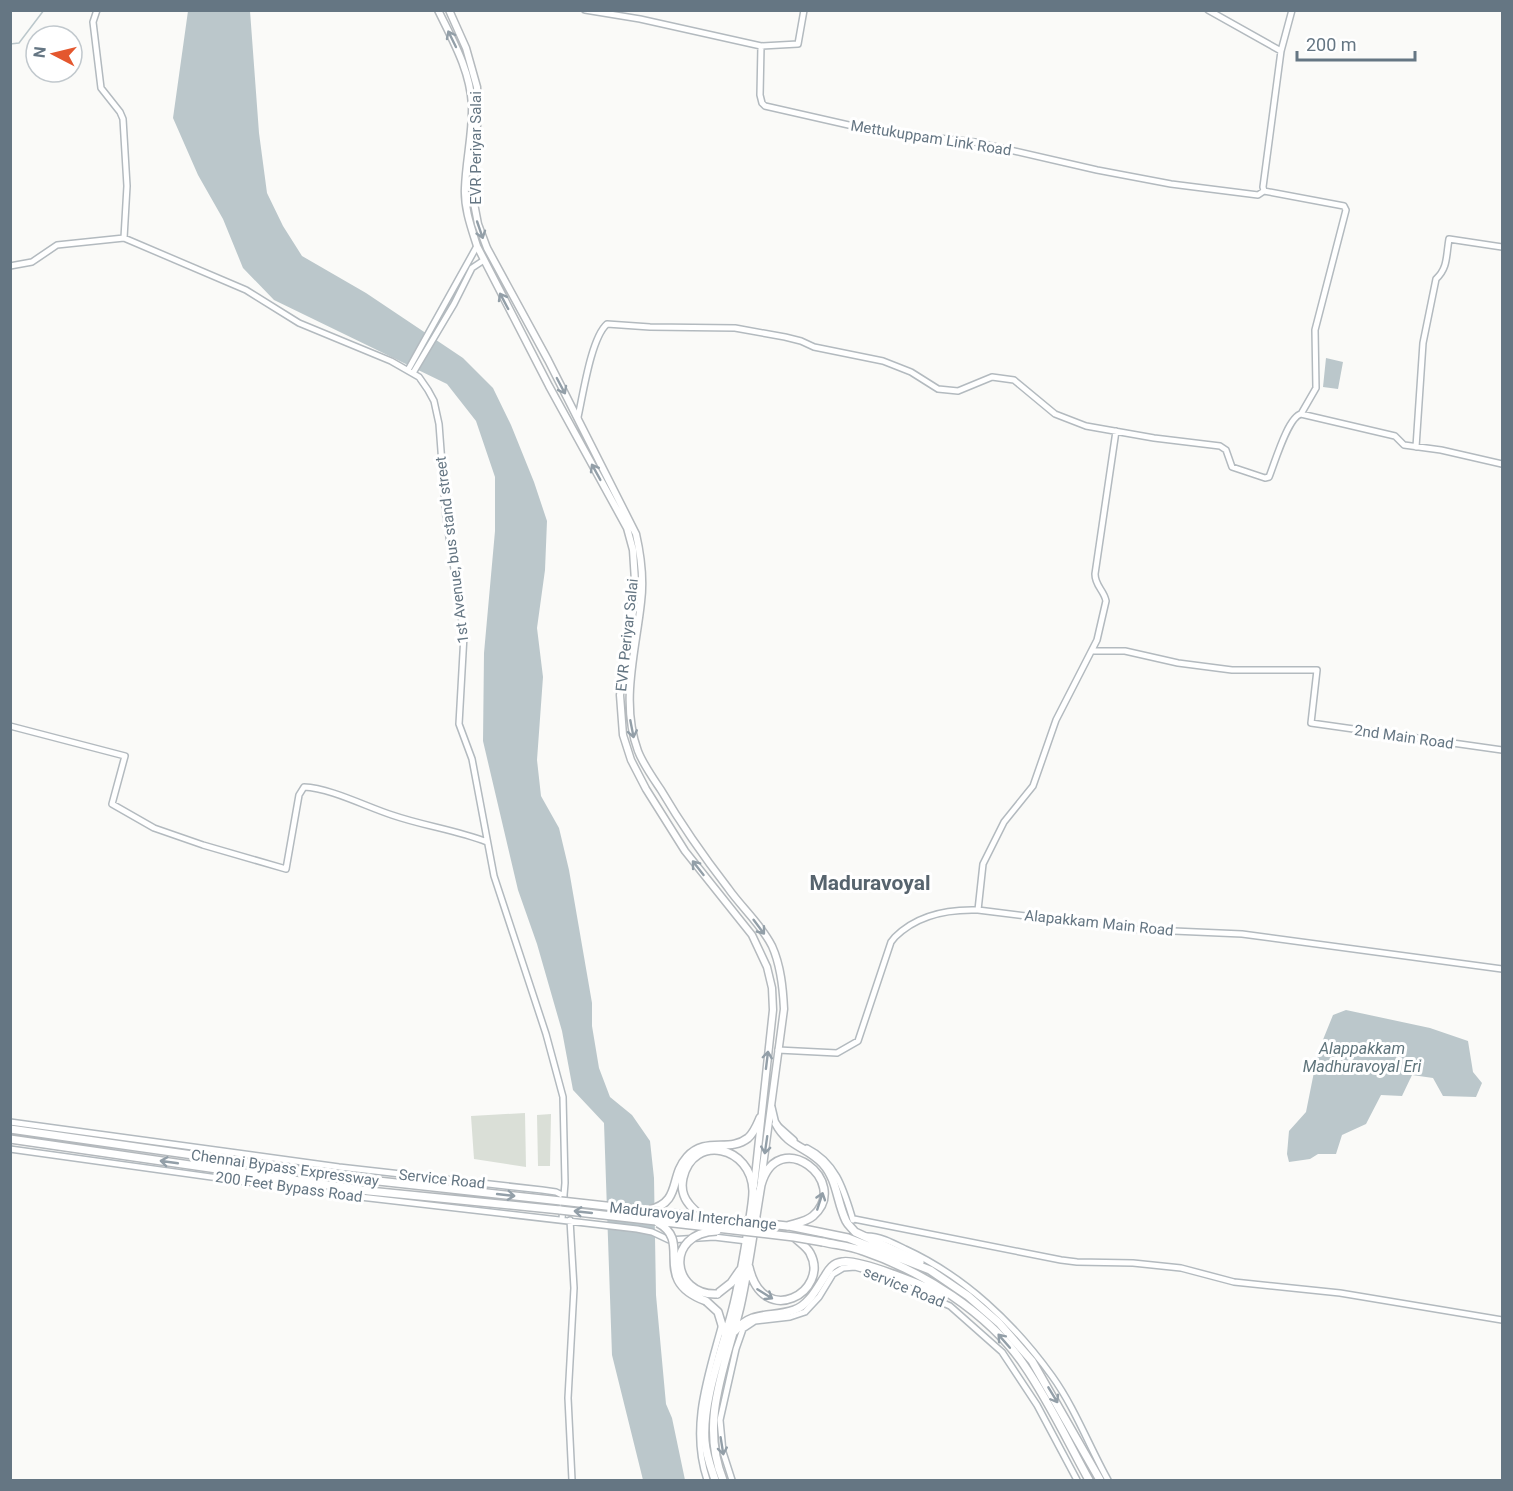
<svg xmlns="http://www.w3.org/2000/svg" width="1513" height="1491" viewBox="0 0 1513 1491" font-family="Roboto,sans-serif">
<style>
.green{fill:#dadfd7}
.water{fill:#bbc7cb}
.lines{fill:none;stroke-linecap:round;stroke-linejoin:round}
.stream{stroke:#bbc7cb;stroke-width:1.5}
.secondary-casing{stroke:#b3babf;stroke-width:8}
.primary-casing{stroke:#b5babe;stroke-width:9}
.highway-casing{stroke:#b4b9bd;stroke-width:10}
.secondary{stroke:#fff;stroke-width:5}
.primary{stroke:#fff;stroke-width:6}
.highway{stroke:#fff;stroke-width:7}
.highway-bridge-casing{stroke:#b4b9bd;stroke-width:10;stroke-linecap:butt}
.highway-bridge{stroke:#fff;stroke-width:7}
.oneway{stroke:#939fa8}
.labels{text-anchor:middle;stroke-width:6;stroke-linejoin:round;paint-order:stroke}
.street-label{font-size:15px;fill:#657683;stroke:#fff}
.water-label{font-size:16px;font-style:italic;fill:#60757c;stroke:#fff}
.district-label{font-size:21px;font-weight:bold;fill:#57646e;stroke:#fff}
</style>
<rect width="100%" height="100%" fill="#fafaf8"/>
<path class="green" d="M525,1113L526,1167L474,1159L471,1116Z
M551,1114L550,1166H538L537,1115Z"/>
<path class="water" d="M188,11H250L259,133L267,193L283,226L302,256L366,293L463,358L493,388L511,425L534,482L547,521L545,570L537,628L543,677L537,760L541,796L559,828L569,870L592,1003V1026L599,1068L610,1097L632,1115L650,1141L654,1178L656,1295L666,1404L672,1418L685,1480H643L612,1355L604,1123L573,1090L562,1031L537,944L518,890L483,741L484,653L495,531V477L476,421L447,384L274,300L243,268L223,219L198,175L173,118Z
M1326,358L1343,362L1338,389L1323,387Z
M1346,1010L1430,1028L1468,1041L1473,1072L1482,1083L1476,1097L1443,1096L1433,1078L1412,1075L1402,1096L1381,1095L1366,1124L1342,1135L1336,1154H1318L1310,1159L1289,1162L1287,1154L1289,1131L1306,1112L1318,1052L1333,1015Z"/>
<g class="lines">
<path class="stream" d="M10,44L19,43L44,10"/>
<g class="secondary-casing">
<path id="secondary" d="M97,10L93,22L101,88L120,112L123,119L127,186L124,238
M585,10L640,19L761,46L798,44L804,10
M1208,10L1281,51
M761,46L760,95L762,103L765,106L875,131L975,142L1097,170L1171,184L1258,195L1264,191L1344,206L1346,210L1315,330L1316,388L1301,414
M1264,191L1263,187L1281,51L1292,10
M10,266L32,262L57,245L124,238L246,290L299,323L391,361L419,377L428,390L434,401L439,424L446,517L464,635L459,724L472,759L494,876L546,1034L563,1097L565,1183L562,1219
M408,370L477,246
M413,373L454,304L472,268L484,260
M578,417C583,395 591,338 607,324L650,327L735,328L785,337L801,341L814,347L883,361L911,372L938,389L958,391L992,377L1014,380L1055,414L1086,426L1154,438L1220,446L1226,450L1232,467L1265,478L1269,477C1275,462 1288,417 1301,414L1395,436L1404,445L1441,450L1502,464
M1416,447L1423,343L1436,279C1448,268 1446,256 1449,239L1502,247
M1093,651H1125L1178,663L1232,670H1317L1311,723L1502,750
M10,726L125,756L112,804L154,828L203,845L286,869L299,795L304,787C330,788 367,807 392,815C424,826 456,830 487,842
M978,910L983,864L1004,822L1033,786L1056,720L1097,640L1106,601C1104,590 1095,586 1095,574L1116,431
M778,1050L837,1053L858,1041L891,942L895,937C917,915 948,909 978,910L1128,929L1242,934L1502,969
M772,1107L776,1124L794,1140
M10,1122L339,1167L542,1190L556,1192L564,1196
M807,1148C837,1163 844,1191 853,1220
M10,1149L334,1194L637,1229L652,1232L669,1240L714,1237L747,1241
M854,1219L1061,1260L1077,1262L1133,1263L1181,1268L1234,1282L1340,1293L1502,1320
M570,1220L574,1288L568,1398L572,1480
M867,1236C880,1236 893,1243 905,1249C964,1276 1014,1323 1052,1376C1075,1408 1089,1446 1108,1480
M707,1480C689,1427 708,1376 722,1324
M732,1480L723,1452L720,1420L736,1349L743,1329L755,1321L790,1317L805,1312L819,1297L833,1274L843,1268L855,1267L876,1273L950,1306L1002,1352L1037,1405L1077,1480"/>
</g>
<g class="primary-casing">
<path id="primary" d="M438,10C453,41 470,70 472,105C473,132 466,160 465,188C464,208 471,227 477,246L549,386L627,528L633,550L635,581V599L620,695L623,735L631,760L646,789L685,851L752,935L767,967L772,988L773,1010L754,1186
M449,10L466,48L477,87L478,106L473,198L478,224L487,248L548,360L636,534C641,556 644,579 641,602C636,650 620,703 638,751C643,764 653,778 661,790C681,824 704,857 728,888C742,908 761,924 772,946C781,966 783,988 784,1009L761,1181"/>
</g>
<g class="highway-casing">
<path id="highway" d="M776,1124C788,1147 808,1147 823,1164C837,1179 837,1203 846,1221C848,1225 852,1228 855,1232L920,1262
M10,1129L369,1180L561,1201
M10,1139L369,1191L560,1210
M649,1210C682,1202 669,1177 687,1157C706,1136 729,1153 748,1138C754,1133 757,1125 760,1118
M702,1217C698,1213 693,1209 689,1204C683,1197 681,1187 683,1178C693,1133 752,1146 753,1191C753,1200 751,1210 750,1218C745,1250 740,1282 732,1312C722,1351 702,1401 705,1441C706,1455 711,1468 715,1480
M789,1226L848,1238L930,1270L968,1296L999,1323L1032,1361L1100,1480
M823,1242C836,1245 850,1246 863,1251C922,1271 989,1313 1024,1365C1049,1401 1068,1442 1089,1480
M749,1267C763,1330 831,1291 810,1253C807,1247 799,1242 794,1237
M717,1294L731,1283L740,1270
M706,1301L718,1312L725,1335
M735,1331C752,1310 771,1318 794,1310C809,1305 817,1288 825,1276C829,1269 833,1263 842,1262C857,1258 922,1285 939,1293
M723,1480C699,1421 726,1365 740,1307C749,1267 754,1226 761,1185C778,1124 852,1182 813,1216C806,1222 796,1223 787,1226"/>
</g>
<use href="#secondary" class="secondary"/>
<use href="#primary" class="primary"/>
<use href="#highway" class="highway"/>
<g class="highway-bridge-casing">
<path id="highway-bridge" d="M561,1201L787,1226
M560,1210L794,1237L823,1242
M658,1223C694,1242 649,1280 706,1301
M717,1294C672,1296 663,1233 717,1231"/>
</g>
<use href="#highway-bridge" class="highway-bridge"/>
</g>
<defs><path id="oneway-shaft" d="M-6 0H5M1.5-3L5.5 0L1.5 3" fill="none" stroke-width="1.6" stroke-linecap="round" stroke-linejoin="round" transform="scale(1.5)"/></defs>
<g class="oneway">
<use href="#oneway-shaft" transform="translate(452 39) rotate(-116)"/>
<use href="#oneway-shaft" transform="translate(480 230) rotate(71)"/>
<use href="#oneway-shaft" transform="translate(504 301) rotate(-118)"/>
<use href="#oneway-shaft" transform="translate(561 386) rotate(62)"/>
<use href="#oneway-shaft" transform="translate(596 472) rotate(-119)"/>
<use href="#oneway-shaft" transform="translate(632 729) rotate(79)"/>
<use href="#oneway-shaft" transform="translate(698 868) rotate(-128)"/>
<use href="#oneway-shaft" transform="translate(759 927) rotate(53)"/>
<use href="#oneway-shaft" transform="translate(767 1060) rotate(-83)"/>
<use href="#oneway-shaft" transform="translate(766 1145) rotate(98)"/>
<use href="#oneway-shaft" transform="translate(169 1162) rotate(-172)"/>
<use href="#oneway-shaft" transform="translate(506 1195) rotate(6)"/>
<use href="#oneway-shaft" transform="translate(820 1201) rotate(-72)"/>
<use href="#oneway-shaft" transform="translate(583 1212) rotate(-174)"/>
<use href="#oneway-shaft" transform="translate(765 1294) rotate(32)"/>
<use href="#oneway-shaft" transform="translate(1004 1341) rotate(-131)"/>
<use href="#oneway-shaft" transform="translate(1053 1395) rotate(59)"/>
<use href="#oneway-shaft" transform="translate(722 1446) rotate(81)"/>
</g>
<g class="labels">
<g class="street-label">
<text transform="translate(931 138) rotate(9)" y="5">Mettukuppam Link Road</text>
<text transform="translate(476 148) rotate(-90)" y="5">EVR Periyar Salai</text>
<text transform="translate(452 550) rotate(-97)" y="5">1st Avenue, bus stand street</text>
<text transform="translate(627 635) rotate(-84)" y="5">EVR Periyar Salai</text>
<text transform="translate(1404 737) rotate(8)" y="5">2nd Main Road</text>
<text transform="translate(1099 923) rotate(6)" y="5">Alapakkam Main Road</text>
<text transform="translate(285 1168) rotate(8)" y="5">Chennai Bypass Expressway</text>
<text transform="translate(442 1179) rotate(6)" y="5">Service Road</text>
<text transform="translate(289 1187) rotate(8)" y="5">200 Feet Bypass Road</text>
<text transform="translate(693 1216) rotate(6)" y="5">Maduravoyal Interchange</text>
<text transform="translate(904 1287) rotate(22)" y="5">service Road</text>
</g>
<g class="water-label">
<text x="1362" y="1054">Alappakkam<tspan x="1362" dy="18">Madhuravoyal Eri</tspan></text>
</g>
<g class="district-label">
<text x="870" y="890">Maduravoyal</text>
</g>
</g>
<rect width="1513" height="1491" fill="none" stroke="#657683" stroke-width="24"/>
<g transform="translate(54 54) rotate(277)"><circle r="28" fill="#ffffff" stroke="#c1c8cd" stroke-width="1.5"/>
<path d="M0-4.5L10 22L0 15L-10 22Z" fill="#e4572e"/>
<text y="-9" font-size="16" font-weight="bold" text-anchor="middle" fill="#657683">N</text>
</g>
<path d="M1297 51v9h118v-9" fill="none" stroke="#657683" stroke-width="3"/>
<text x="1306" y="51" font-size="18" fill="#657683" stroke="#ffffff" stroke-width="4.5" paint-order="stroke">200 m</text>
</svg>
